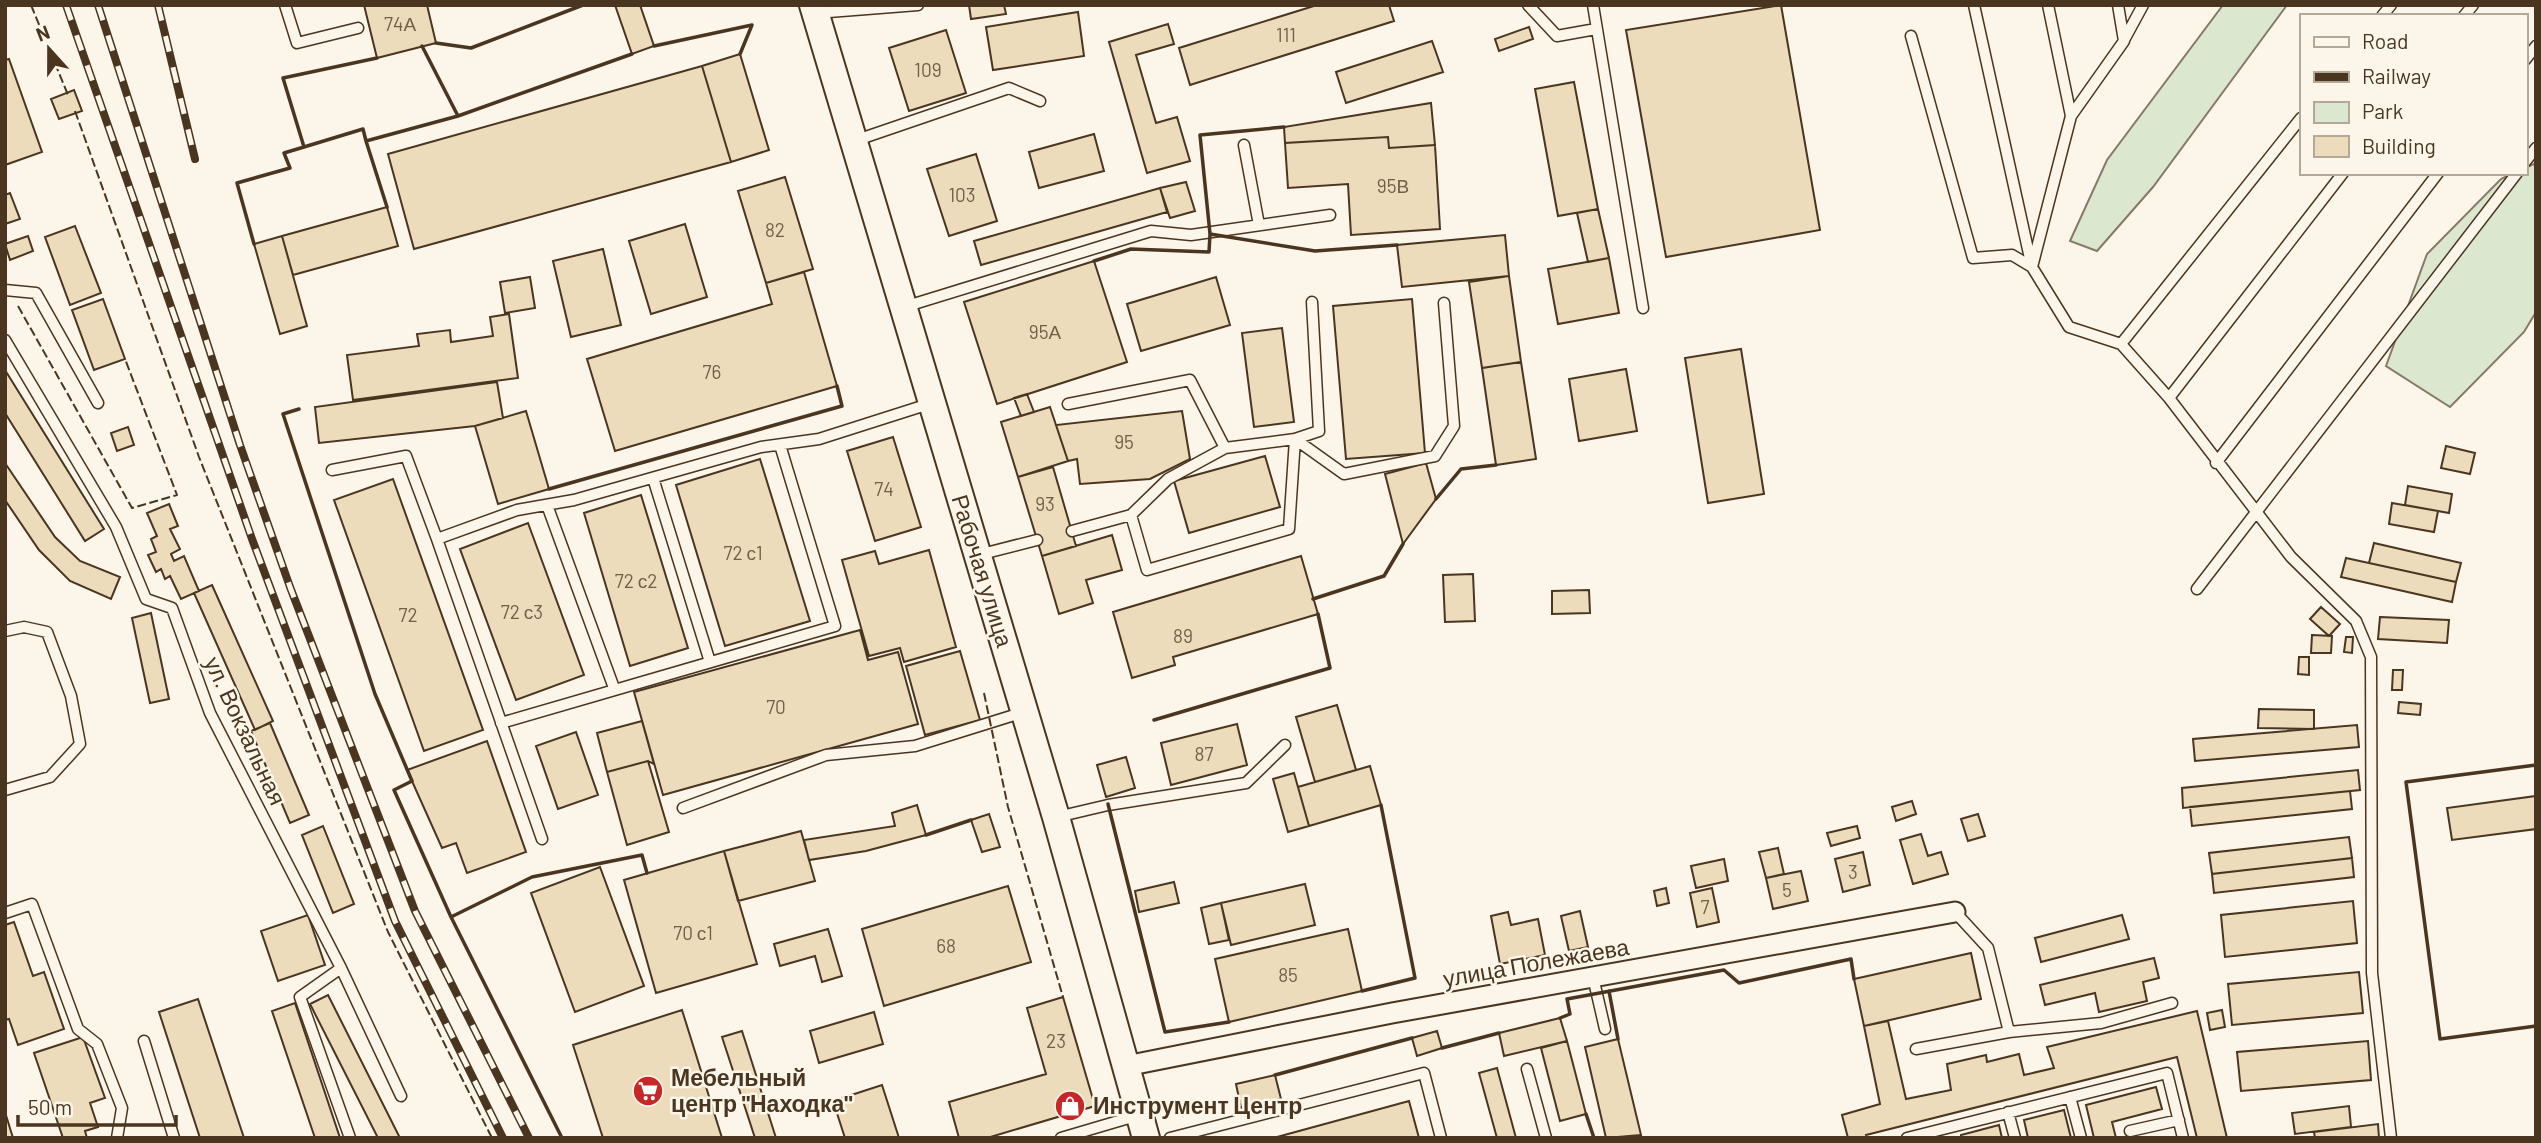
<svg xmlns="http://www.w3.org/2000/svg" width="2541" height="1143" viewBox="0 0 2541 1143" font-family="Barlow,sans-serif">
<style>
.green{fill:#dce7d0;stroke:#887966;stroke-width:2}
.building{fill:#ecdcbc;stroke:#4a3520;stroke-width:2}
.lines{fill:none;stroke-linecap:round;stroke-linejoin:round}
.lane-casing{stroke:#4a3520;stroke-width:13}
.street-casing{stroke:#4a3520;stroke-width:23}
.secondary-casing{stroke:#4a3520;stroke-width:30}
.lane{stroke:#fbf6e9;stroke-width:10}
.street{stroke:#fbf6e9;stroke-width:19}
.secondary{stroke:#fbf6e9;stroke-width:26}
.rail-casing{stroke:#4a3520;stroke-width:8}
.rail{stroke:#fbf6e9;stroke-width:5;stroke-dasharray:16;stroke-linecap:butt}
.fence{stroke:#4a3520;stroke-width:2;stroke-dasharray:9 3.5;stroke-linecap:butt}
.wall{stroke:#4a3520;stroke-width:3.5}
.labels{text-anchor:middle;stroke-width:5;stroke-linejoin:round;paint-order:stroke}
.number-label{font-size:19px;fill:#725f47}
.street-label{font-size:23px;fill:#4a3520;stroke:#fbf6e9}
.poi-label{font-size:23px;font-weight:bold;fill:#4a3520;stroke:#fbf6e9;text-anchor:start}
</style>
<rect width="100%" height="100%" fill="#fbf6e9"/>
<path class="green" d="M2223,5H2287L2153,187L2097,251L2070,241L2107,160Z
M2536,163V312L2524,332L2450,407L2386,366L2427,254L2501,179L2513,173H2525V168Z"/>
<path class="building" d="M364,5H427L436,43L377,58Z
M615,5H640L654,46L632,54Z
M969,5H1004L1006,14L971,19Z
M1317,5H1389L1394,21L1190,85L1179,48Z
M1781,5L1820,230L1666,257L1626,30Z
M1078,12L1084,56L993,70L986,27Z
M1168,24L1174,44L1136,55L1156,123L1177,117L1190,161L1147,173L1109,42Z
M1529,27L1533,39L1499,51L1495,39Z
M946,30L966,93L909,111L889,48Z
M1432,41L1443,72L1346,103L1336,72Z
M740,54L769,150L731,162L702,66Z
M9,59L42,152L5,165V60Z
M702,66L731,162L414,249L388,154Z
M1574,82L1598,209L1558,216L1535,89Z
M74,90L82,111L59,119L51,99Z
M1431,103L1435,145L1389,148L1388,137L1285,143L1284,127Z
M1094,134L1104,171L1039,188L1029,152Z
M1388,137L1389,148L1435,145L1440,229L1351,235L1348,184L1288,188L1285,143Z
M976,154L997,221L949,236L927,169Z
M785,177L813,269L766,283L738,191Z
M1186,182L1195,211L1170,218L1160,188Z
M1160,188L1167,212L981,265L974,241Z
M10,193L20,219L5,224V195Z
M387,207L398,246L293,275L282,236Z
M1598,209L1609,258L1588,262L1577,213Z
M685,224L707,297L651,314L629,241Z
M75,226L101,293L70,305L45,237Z
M1505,235L1509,276L1402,287L1397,245Z
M28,236L33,251L10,260L5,244Z
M282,236L307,326L280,334L254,244Z
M603,249L621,325L571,337L553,261Z
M1609,258L1619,313L1558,324L1548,269Z
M1094,261L1127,362L997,404L964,302Z
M804,272L837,386L615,451L587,359L772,304L766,283Z
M1509,276L1521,362L1482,368L1469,282Z
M530,277L535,308L505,313L500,282Z
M1216,277L1230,325L1141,351L1127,304Z
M103,299L125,359L94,370L72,310Z
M1412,299L1425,453L1346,459L1333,306Z
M509,314L518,378L353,400L347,355L419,346L417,334L450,330L451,342L493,336L490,317Z
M1282,328L1294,422L1254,427L1242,333Z
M1741,349L1764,494L1708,503L1685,358Z
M1521,362L1536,459L1496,465L1482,368Z
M1626,369L1637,431L1579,441L1569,379Z
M5,370L104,529L85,541L5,413Z
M497,382L503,418L475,426L319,443L315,407Z
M1027,394L1034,412L1021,416L1014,398Z
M1050,407L1068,461L1018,477L1001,422Z
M526,411L549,489L498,504L475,426Z
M1182,411L1190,459L1150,479L1080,484L1077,459L1068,461L1056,425Z
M128,427L134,445L117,451L111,433Z
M893,437L921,527L875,541L847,451Z
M2446,446L2475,453L2470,474L2441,468Z
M1265,456L1280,507L1189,533L1174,481Z
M760,459L810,621L725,646L676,485Z
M5,463L55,537L80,561L120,577L111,599L70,581L39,550L5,500Z
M1426,463L1436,499L1403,544L1385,474Z
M1053,467L1076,546L1042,556L1018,477Z
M393,479L483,730L424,751L334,500Z
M2408,486L2452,494L2449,513L2405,505Z
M641,495L688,648L630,666L584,513Z
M2392,503L2438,511L2434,532L2389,524Z
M169,504L178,526L170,529L180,549L171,554L174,561L184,556L199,591L181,599L170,576L165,579L161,569L156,572L148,555L156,552L151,539L157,536L147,513Z
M528,523L584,675L516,700L460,549Z
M1112,535L1122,570L1086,580L1093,603L1059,614L1042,556Z
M2374,543L2461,563L2456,582L2369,563Z
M929,550L956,647L904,662L900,648L869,656L842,560L875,551L879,564Z
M1301,556L1318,614L1173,657L1175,665L1132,678L1113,612Z
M2346,558L2456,582L2452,602L2341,577Z
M1473,574L1475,621L1445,622L1443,575Z
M212,585L273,721L255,730L194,593Z
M1589,590L1590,613L1552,614V591Z
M2321,607L2340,624L2329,636L2310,619Z
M151,613L169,699L150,703L132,618Z
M2380,617L2449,620L2447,643L2378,639Z
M860,630L868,660L898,652L918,724L663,795L634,692Z
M2312,635L2332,636L2331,653H2311Z
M2346,637H2353L2352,653L2344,652Z
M960,651L980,720L925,735L906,666Z
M2299,657H2309V675L2298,674Z
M2393,670H2403L2402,690H2392Z
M2399,702L2421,704L2420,715L2398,713Z
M1337,705L1356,770L1315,782L1296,717Z
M2259,709L2314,710V729L2258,728Z
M642,721L654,764L648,761L607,772L597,733Z
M270,723L309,815L290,823L251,731Z
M1237,724L1247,765L1171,785L1161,743Z
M2357,725L2359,747L2195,761L2193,739Z
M576,732L598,795L558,809L536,746Z
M487,741L526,852L467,873L456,843L442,848L407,770Z
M1126,757L1135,788L1106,797L1097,765Z
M648,761L669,832L627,845L607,772Z
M1370,766L1381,805L1309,826L1298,787Z
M2358,770L2360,790L2183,808L2182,788Z
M1294,773L1309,826L1288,832L1273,779Z
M2350,791L2352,809L2192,826L2190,807Z
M2536,796V829L2452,840L2447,808Z
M1912,801L1916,814L1896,821L1892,807Z
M917,805L926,835L866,851L809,860L804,840L895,826L892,813Z
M989,814L1000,847L982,852L971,820Z
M1978,814L1985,836L1968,841L1961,819Z
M323,826L354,904L333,913L302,835Z
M1857,826L1860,838L1831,846L1827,833Z
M801,831L815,881L738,901L724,851Z
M1921,834L1928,856L1941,852L1948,874L1913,884L1900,840Z
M2349,837L2352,858L2212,874L2209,853Z
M1778,848L1784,874L1766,878L1759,852Z
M724,851L757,964L656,993L624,880Z
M1863,852L1870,885L1843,892L1835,859Z
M2352,858L2354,877L2214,893L2212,874Z
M1724,859L1728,881L1696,888L1691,866Z
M600,867L644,986L575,1012L531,893Z
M1801,871L1808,901L1773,909L1766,878Z
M1174,882L1179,903L1139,912L1135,891Z
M1305,884L1315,925L1231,945L1221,903Z
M1008,886L1031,962L884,1006L862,929Z
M1666,888L1669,903L1657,906L1654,891Z
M1712,888L1719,922L1697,927L1690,893Z
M2353,901L2357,943L2225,957L2221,915Z
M1221,903L1229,940L1209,944L1201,908Z
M1580,911L1588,947L1569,951L1561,916Z
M1508,912L1511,925L1538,919L1545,955L1500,964L1491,916Z
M308,915L325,965L278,981L261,931Z
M2122,915L2129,939L2041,962L2035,938Z
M14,922L33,976L44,972L64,1029L18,1045L9,1019L5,1020V925Z
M828,929L842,976L822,982L815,956L780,966L774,944Z
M1348,929L1362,991L1229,1022L1215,959Z
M1971,953L1981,999L1864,1026L1854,979Z
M2154,958L2159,978L2143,982L2147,1001L2099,1012L2095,993L2045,1005L2040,985Z
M2359,972L2363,1013L2232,1025L2228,984Z
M328,995L400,1138H378L310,1004Z
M1063,997L1095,1106L987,1138H959L949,1102L1046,1074L1027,1008Z
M198,999L244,1138H200L159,1012Z
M295,1003L340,1138H315L272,1011Z
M682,1010L722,1138H603L573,1045Z
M2222,1010L2225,1027L2210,1030L2207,1013Z
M2197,1011L2227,1138H2197L2177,1057L1866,1135L1867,1138H1848L1842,1115L1880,1104L1864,1026L1888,1021L1906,1099L1951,1090L1947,1064L1986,1055L1987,1062L2019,1054L2024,1075L2054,1068L2047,1047Z
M874,1012L883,1044L819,1063L810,1031Z
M1560,1018L1567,1041L1504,1056L1499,1033Z
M742,1031L776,1138H755L722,1037Z
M1437,1031L1442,1048L1417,1056L1412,1038Z
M83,1037L105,1098L90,1103L98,1127L85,1131L87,1138H63L34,1053Z
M1618,1039L1641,1135L1606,1138L1585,1047Z
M1567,1041L1586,1114L1560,1121L1541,1048Z
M2368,1041L2371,1080L2241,1091L2237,1052Z
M1497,1068L1516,1138H1497L1479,1073Z
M1275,1075L1281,1099L1241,1108L1236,1084Z
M882,1085L899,1138H845L833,1101Z
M2156,1087L2162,1109L2112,1122L2116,1138H2094L2086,1105Z
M1409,1101L1419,1138L1277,1137Z
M2349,1106L2351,1127L2295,1134L2292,1113Z
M2064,1110L2071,1138H2028L2024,1120Z
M5,1112L13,1138H5Z
M2378,1124L2379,1138H2315L2314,1132Z
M1999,1125L2002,1138H1961V1135Z"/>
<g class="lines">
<g class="lane-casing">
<path id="lane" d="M285,5L297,43L358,28
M1528,5L1557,36L1596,29
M1593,5L1643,308
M1974,5L2031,263
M2048,5L2071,116
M816,13L918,5
M2382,16L2391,5
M2464,16L2473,5
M1911,36L1973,258L2012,255L2032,267L2069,327L2121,344L2169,398L2291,557L2356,621L2371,657L2372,973L2391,1138
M2124,40L2143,5
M2525,60L2536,46
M854,141L1009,88L1040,101
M1244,145L1259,225
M2525,162L2536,148
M2032,267L2071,116L2124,41L2118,5
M5,290L36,293L98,403
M904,307L1151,231L1191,235L1330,215
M5,340L116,527L146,599L172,608L210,713L341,968
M2121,344L2301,118
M2169,398L2343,173
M1068,404L1190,380L1225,448
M2216,463L2438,173
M332,470L406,456L437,539L517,510L574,500L761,447L819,439L932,403
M653,478L710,662
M547,505L614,688
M1131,515L1168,479L1225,448L1295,439L1344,474L1435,456L1454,426L1444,303
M1072,531L1131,515L1147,570L1289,529L1295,439L1319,431L1312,302
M437,539L542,839
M978,555L1037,540
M2197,589L2517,173
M5,631L24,627L47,632L71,696L80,744L50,777L5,790
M501,723L835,626L780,445
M683,808L826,755L915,746L1024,712
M1057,817L1108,805L1246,783L1285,745
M1955,912L1988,948L2009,1032
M5,913L32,904L78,1029L97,1044L122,1108L117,1138
M1593,977L1605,1029
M144,1041L174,1138
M1916,1049L2009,1032L2101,1023L2172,1003
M1527,1069L1546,1138
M2070,1097L2081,1138
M2008,1112L2015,1138
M2130,1131L2179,1120
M350,1138L300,997L341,968L401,1096
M1061,1138L1139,1115
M1170,1138L1424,1073L1441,1138
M1907,1138L2167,1073L2183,1138"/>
</g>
<g class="street-casing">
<path id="street" d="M1126,1066L1392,1013L1955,912"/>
</g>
<g class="secondary-casing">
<path id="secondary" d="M813,5L1056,817L1146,1138"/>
</g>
<use href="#lane" class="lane"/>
<use href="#street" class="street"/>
<use href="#secondary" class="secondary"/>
<g class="rail-casing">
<path id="rail" d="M66,5L252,539L395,921L503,1138
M98,5L240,445L290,587L415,911L529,1138
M158,5L195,159"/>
</g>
<use href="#rail" class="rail"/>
<path class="fence" d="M31,5L68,95
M75,111L199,457L388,932L492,1138
M18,306L132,508L177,495L125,359
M984,693L1008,807L1063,997"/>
<path class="wall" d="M436,43L471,48L583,5
M654,46L752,25L740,54
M458,116L632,54
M1284,127L1200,135L1210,234L1315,251L1397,245
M304,147L363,129L366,141
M387,207L366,141L458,116L422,46
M254,244L237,183L290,168L284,153L304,147L283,78L377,58
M1094,261L1131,249L1209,252L1210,234
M299,409L283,414L375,694L412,781L394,790L451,917L562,1138
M549,489L842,406L837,386
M1436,499L1461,469L1496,465
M1313,599L1384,576L1403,544
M1154,720L1330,668L1318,614
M2536,765L2406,782L2440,1039L2536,1026
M1108,804L1165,1032L1229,1022
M926,835L971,820
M451,917L532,877L642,855L647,873
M1362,991L1415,978L1381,805
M1609,991L1618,1039
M1560,1018L1570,1014L1567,999L1724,970L1739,983L1851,959L1854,979
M1442,1048L1499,1033
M1275,1075L1412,1038
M1586,1114L1594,1138"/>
</g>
<defs>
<g id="supermarket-disc" transform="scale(1.575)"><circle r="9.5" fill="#c62828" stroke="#fbf6e9"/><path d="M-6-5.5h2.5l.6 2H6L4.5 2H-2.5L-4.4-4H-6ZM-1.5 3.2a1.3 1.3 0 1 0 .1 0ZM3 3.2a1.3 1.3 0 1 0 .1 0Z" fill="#fff"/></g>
<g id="shop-disc" transform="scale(1.575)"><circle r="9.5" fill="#c62828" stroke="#fbf6e9"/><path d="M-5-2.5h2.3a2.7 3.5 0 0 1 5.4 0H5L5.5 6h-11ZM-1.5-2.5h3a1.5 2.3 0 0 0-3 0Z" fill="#fff"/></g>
</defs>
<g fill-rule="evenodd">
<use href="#supermarket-disc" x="648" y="1091"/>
<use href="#shop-disc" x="1070" y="1106"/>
</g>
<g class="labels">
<g class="number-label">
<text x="400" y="31">74А</text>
<text x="1286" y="42">111</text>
<text x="928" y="77">109</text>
<text x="1393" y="193">95В</text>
<text x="962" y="202">103</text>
<text x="775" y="237">82</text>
<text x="1045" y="339">95А</text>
<text x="712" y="379">76</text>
<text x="1124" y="449">95</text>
<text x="884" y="496">74</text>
<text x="1045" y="511">93</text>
<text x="743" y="560">72 с1</text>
<text x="636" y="588">72 с2</text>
<text x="522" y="619">72 с3</text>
<text x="408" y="622">72</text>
<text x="1183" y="643">89</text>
<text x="776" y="714">70</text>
<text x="1204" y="761">87</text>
<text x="1853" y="879">3</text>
<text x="1787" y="897">5</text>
<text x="1705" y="914">7</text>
<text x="693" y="940">70 с1</text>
<text x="946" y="953">68</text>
<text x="1288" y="982">85</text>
<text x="1056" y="1048">23</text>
</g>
<g class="street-label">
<text transform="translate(982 571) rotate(73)" y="8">Рабочая улица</text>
<text transform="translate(245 731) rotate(65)" y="8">ул. Вокзальная</text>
<text transform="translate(1536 963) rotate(-10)" y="8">улица Полежаева</text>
</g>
<g class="poi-label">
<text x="671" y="1086">Мебельный<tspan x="671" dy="26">центр "Находка"</tspan></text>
<text x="1093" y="1114">Инструмент Центр</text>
</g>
</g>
<rect width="2541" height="1143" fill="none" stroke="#4a3520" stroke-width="14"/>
<rect x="2300" y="14" width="228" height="161" fill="#fbf6e9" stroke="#b4a999" stroke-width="2"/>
<rect x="2314" y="37" width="35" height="10" fill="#fbf6e9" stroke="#b4a999" stroke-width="2"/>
<text x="2362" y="49" font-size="21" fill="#4a3520">Road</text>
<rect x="2314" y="72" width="35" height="10" fill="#4a3520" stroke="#b4a999" stroke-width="2"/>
<text x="2362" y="84" font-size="21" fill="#4a3520">Railway</text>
<rect x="2314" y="102" width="35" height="21" fill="#dce7d0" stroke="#b4a999" stroke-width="2"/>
<text x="2362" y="119" font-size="21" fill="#4a3520">Park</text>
<rect x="2314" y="136" width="35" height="21" fill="#ecdcbc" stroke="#b4a999" stroke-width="2"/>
<text x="2362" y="154" font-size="21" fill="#4a3520">Building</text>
<g transform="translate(49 49) rotate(339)" stroke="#fbf6e9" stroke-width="5" paint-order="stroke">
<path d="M0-5L12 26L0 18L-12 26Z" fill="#4a3520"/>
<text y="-10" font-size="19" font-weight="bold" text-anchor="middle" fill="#4a3520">N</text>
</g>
<path d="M18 1115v10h158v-10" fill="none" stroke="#4a3520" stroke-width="3.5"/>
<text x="28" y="1115" font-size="21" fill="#4a3520" stroke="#fbf6e9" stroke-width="5" paint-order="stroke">50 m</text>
</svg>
